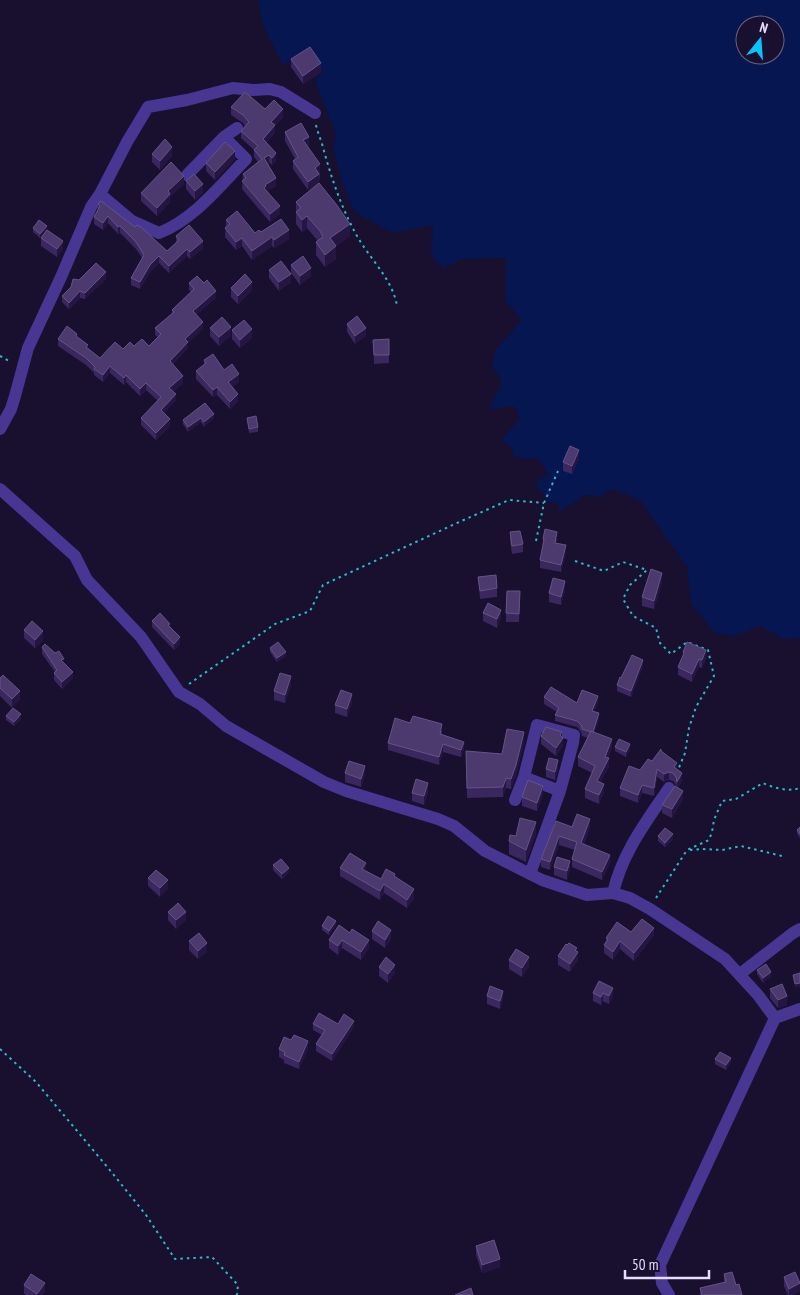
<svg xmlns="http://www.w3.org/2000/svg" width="800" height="1295" viewBox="0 0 800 1295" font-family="'PT Sans Narrow',sans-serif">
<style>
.water{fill:#061651;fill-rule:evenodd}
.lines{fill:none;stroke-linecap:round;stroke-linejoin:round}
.path{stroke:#25bdcb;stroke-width:2;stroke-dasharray:2.5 4;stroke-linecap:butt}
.street{stroke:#473692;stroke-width:12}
.wall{fill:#3a275d}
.shaded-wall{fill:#251543}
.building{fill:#4c3a6f;stroke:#645485}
</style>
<rect width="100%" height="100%" fill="#190f2e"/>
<path class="water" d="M259,0H800V638L783,639L760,626L734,636L715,633L691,603L687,567L640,500L613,489L601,496L585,495L559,512V504L553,502H546V495L536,488L539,479L548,476L543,465L536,458L528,459L514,457L511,447L501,440L520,418L514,406L489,409L502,382L492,366L495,350L522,320L506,302V258L463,259L443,268L431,255L433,225L393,233L361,216L353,209L343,185L333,148L336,134L315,80L323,72L309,52L283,65L262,23ZM745,25H775V55H745Z"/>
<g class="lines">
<path class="path" d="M316,125C318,134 322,142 324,151C332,180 342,209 357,236C370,259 393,280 397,306
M0,356L11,362
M536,541L544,503L558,471
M575,561L604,571L623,562L647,570L630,585L623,599L633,616L656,628L660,643L671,654L687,642L708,650L714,676L696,707L689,728L685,753L678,770
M189,684L275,624L310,611L323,585L457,523L509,500L544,503
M690,850L703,849L722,850L741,846L782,856
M656,898L687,850L709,840L712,832L714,820L722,801L736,799L763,783C774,788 788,792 800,788
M0,1049L36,1082L109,1169L146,1215L175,1259L212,1257L238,1285L237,1295"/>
<path class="street" d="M187,175L224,137L237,128
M100,194L127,142L148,107L187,100L233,88L253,90L270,89L281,92L315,113
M0,429L11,409L15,396L28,348L61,277L91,207L100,194L132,221L159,233C194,219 220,186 246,159L224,137
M0,489L75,556L87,580L141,637L179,692L200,704L226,726L324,782L346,791L438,819L454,826L485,851L542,880L587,895L613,893L630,898L650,909L725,959L758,995L775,1018L660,1265L662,1283L669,1295
M524,777L560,791
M515,800L524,777L537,725L574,735L573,743L560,791L530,874
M613,893C622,853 646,822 669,788
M740,974L793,933L800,929
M775,1018L800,1009"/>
</g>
<path class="wall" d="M291,59L321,72L303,84L291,67Z
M231,107L265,109L283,117L275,125V133L266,143L276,161L272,165L269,162L268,163L276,186L267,191L280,214L270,222L242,189L243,174L258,162L254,157V150L241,138V131L245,126L243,123L231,115Z
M285,132L309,146L307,147L320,173L319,183L350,236L336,246V259L325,267L316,255V242L318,241L307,228L302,232L296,224V202L316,185L308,190L293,169V161L295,159L285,141Z
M152,154L172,156L160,170L152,162Z
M235,159L215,180L206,171V163Z
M186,181L203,192L195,200L186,189Z
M184,184L170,197V202L157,216L141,201V193Z
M98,204L167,251L176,243V236L203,248L190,259L187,256L169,273L159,263L150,272L140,289L131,285V278L142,258L136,249L120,233L118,234L108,223L103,230L94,224V217L98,210Z
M226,220L255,233L261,232L289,239L274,248L272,246L252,260L242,246L236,250L225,237Z
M33,228L47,230L63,249L57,257L41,246V238L45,232L40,238L33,232Z
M291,265L311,276L300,285L291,273Z
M269,270L291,282L279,291L269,278Z
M106,279L85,299L80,298L69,309L62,302V296L79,280Z
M189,283L216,298L196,315L203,329L188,343V348L173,364L183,383L173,392L176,400L164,413L170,426L156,440L141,425V418L158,401L146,390L140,396L126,382L124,385L110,373L103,382L94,375V373L86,365L58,346V339L77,337L88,348L100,358L123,349L134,346H149L158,337L155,335V328L172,314V310L191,292L189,290Z
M231,288L252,290L238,304L231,297Z
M347,324L366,336L355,344L347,332Z
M210,328L231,335L219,346L210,336Z
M232,330L252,338L240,348L232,339Z
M373,340L389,355V363L374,364Z
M204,360L224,370L239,382L232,387L238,401L230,409L217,395L213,397L196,379V371L204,365Z
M205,403L214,418L204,427L201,422L188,432L183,424V420Z
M247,418L258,427V432L249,433Z
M579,459L572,474L563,471V462Z
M510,532L523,544V552L512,554L510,540Z
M543,539H557L556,543L566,552L561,572L540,568V560L543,546Z
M478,577L497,588V597L480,599Z
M662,582L654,609L642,606V597Z
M565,590L561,605L549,602V593Z
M520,591L519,622H506V613Z
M483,613L501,618L497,628L483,621Z
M152,621L170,626L180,644L174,650L152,627Z
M24,630L43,640L35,648L24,638Z
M42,647L73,678L62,689L54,680V673L55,672L42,654Z
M270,648L286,656L277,662L270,652Z
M683,652L706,658L702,668L699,667L692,682L678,675V667L683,657Z
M643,666L631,697L617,691V685L621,678Z
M0,678L20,699L12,708L0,696Z
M291,685L285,703L274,700V691Z
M544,697L577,703L598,702L594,711L599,719L594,733L612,747L608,758L609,767L600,782L604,792L599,804L585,798V789L592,773L578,766V757L588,738L582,736L581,732L577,727L555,721V715L557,712L544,704Z
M352,703L347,717L335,713V705Z
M6,716L21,719L14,726L6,720Z
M410,723L442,731V735L464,749L461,757L443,752L439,765L388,750V743Z
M541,736H562L563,746L556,756L541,744Z
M524,742L516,775L511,789L506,788L503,797L467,798L466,751L502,754Z
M615,747L630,749L626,757L615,751Z
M661,751L677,770L682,781L678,788L683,799L672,818L662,813V805L677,787L676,785L673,781L669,780L664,782L657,777L654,796L642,793L638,803L620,796V788L640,770L652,761Z
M546,769H558L555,780L546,777Z
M345,773L365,774L361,787L345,782Z
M428,791L424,805L412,801V793Z
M543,794L537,811L522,806V797Z
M556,821L572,827H590L584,844L610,863L602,880L572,867V859L575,850L559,845L550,870L541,867V859Z
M800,827V838L797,834V830Z
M536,834L526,862L509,854V841Z
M658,836L673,839L665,847L658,841Z
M273,865L289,872L282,879L273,870Z
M554,867L570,869L567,880L554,875Z
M340,868L366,871L381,879L395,877L414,898L407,908L384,893L380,900L340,876Z
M148,878L168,888L160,897L148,886Z
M168,912L186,920L176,929L168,920Z
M336,925L329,935L322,930V926Z
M339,925L369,948L361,960L342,948L338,955L329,948V940Z
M372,931L391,939L385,948L372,939Z
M631,932L654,935L634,961L620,949L613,960L604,953V945L606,942V938Z
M189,941L207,951L198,959L189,950Z
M577,951L578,960L570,972L558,965V956Z
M509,960L529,966L522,977L509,969Z
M379,967L395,973L388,983L379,976Z
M757,970L771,976L763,983L757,974Z
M599,981L613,996L609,1004L603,1001L601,1005L593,1001V993Z
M770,989L787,1005L778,1008L770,998Z
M487,996L503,999L500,1009L487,1004Z
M313,1024H338L354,1027L332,1061L316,1051V1044L322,1035L313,1030Z
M279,1049H308L299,1069L284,1063V1060L279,1057Z
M715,1059L731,1062L726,1070L715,1064Z
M476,1246L500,1267L482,1273L476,1255Z
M724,1274L736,1285L742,1295H700V1288L724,1282Z
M784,1277L793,1295H788L784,1286Z
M24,1285L45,1291L42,1295H26L24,1294Z"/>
<path class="shaded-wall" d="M321,63V72L303,84V76Z
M283,109V117L275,125V133L263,146V139L271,122Z
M309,137V146L303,149V140Z
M172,147V156L160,170V161Z
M235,151V159L215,180V172Z
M276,153V161L272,165V158Z
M269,155V162L264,166V158Z
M320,164V173L315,176V168Z
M319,174V183L308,190V182Z
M184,176V184L170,197V202L157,216V208L168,191Z
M276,178V186L266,192L264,188L265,185Z
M203,184V192L195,200V191Z
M280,206V214L270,222V214Z
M108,216V223L103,230V223Z
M307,216V228L302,232V220Z
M350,224V236L330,250V238Z
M47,226V230L40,238V234Z
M120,226V233L118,234V227Z
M289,230V239L274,248V240Z
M272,237V246L252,260V251Z
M242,238V246L236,250V242Z
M63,241V249L57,257V249Z
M203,241V248L190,259V252Z
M336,246V259L325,267V255Z
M187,249V256L169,273V266Z
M159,256V263L150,272L140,289V282L150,265Z
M311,268V276L300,285V276Z
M106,272V279L85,299V293Z
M291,274V282L279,291V282Z
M252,282V290L238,304V296Z
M80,291V298L69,309V303Z
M216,291V298L193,318V311Z
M203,322V329L188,343V348L170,368V361L185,339Z
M231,327V335L219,346V337Z
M366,328V336L355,344V336Z
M252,329V338L240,348V340Z
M110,366V373L103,382V375Z
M239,374V382L228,390V382Z
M126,375V382L124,385V378Z
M183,376V383L169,395V388Z
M146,383V390L140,396V389Z
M217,387V395L213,397V390Z
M176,394V400L161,417V410Z
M238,394V401L230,409V402Z
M214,414V418L204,427V422Z
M201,418V422L188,432V427Z
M170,419V426L156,440V433Z
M579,450V459L572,474V466Z
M566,545V552L561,572V565Z
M662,573V582L654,609V601Z
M565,581V590L561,605V597Z
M501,610V618L497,628V619Z
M43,631V640L35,648V640Z
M180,637V644L174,650V644Z
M706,650V658L702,668V660Z
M286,652V656L277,662V658Z
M699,659V667L692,682V674Z
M643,660V666L631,697V691Z
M73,672V678L62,689V682Z
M291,676V685L285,703V695Z
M20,691V699L12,708V699Z
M352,694V703L347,717V709Z
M598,696V702L592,717V711Z
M599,713V719L592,740V733Z
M21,714V719L14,726V722Z
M524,732V742L516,775L511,789V779Z
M562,732V740L563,738V746L556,756V748L560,735Z
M612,739V747L605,765L609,758V767L597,789V781Z
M464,742V749L461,757V750Z
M443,744V752L439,765V757Z
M630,744V749L626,757V752Z
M558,760V769L555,780V772Z
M677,763V771L674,767Z
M365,766V774L361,787V779Z
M657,769V777L654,796V788Z
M669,772V780L664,782V774Z
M682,773V781L677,790V782Z
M506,778V788L503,797V787Z
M428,783V791L424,805V796Z
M604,784V792L599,804V795Z
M642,785V793L638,803V795Z
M543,786V794L537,811V803Z
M683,791V799L672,818V809Z
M590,819V827L581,851V843Z
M536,822V834L526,862V850Z
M673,834V839L665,847V843Z
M559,836V845L550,870V862Z
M610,855V863L602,880V872Z
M570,861V869L567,880V871Z
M366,863V872L362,869Z
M289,868V872L282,879V874Z
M168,880V888L160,897V888Z
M384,884V893L380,900V891Z
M414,889V898L407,908V900Z
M186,912V920L176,929V920Z
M336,921V925L329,935V931Z
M654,928V935L634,961V953Z
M391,930V939L385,948V940Z
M342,940V948L338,955V946Z
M369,940V948L361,960V952Z
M620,941V949L613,960V952Z
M207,943V951L198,959V951Z
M577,948L578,960L570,972V964Z
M529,957V966L522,977V968Z
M395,965V973L388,983V974Z
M771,972V976L763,983V978Z
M800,983V987L795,988V984Z
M613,988V996L609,1004V996Z
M503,991V999L500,1009V1001Z
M603,993V1001L601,1005V997Z
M787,996V1005L778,1008V1000Z
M354,1021V1027L332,1061V1054Z
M308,1041V1049L299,1069V1062Z
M731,1058V1062L726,1070V1065Z
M500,1259V1267L482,1273V1265Z
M45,1283V1291L42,1295H37V1294Z
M800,1283V1292L793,1295H789V1289Z"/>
<path class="building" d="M310,47L321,63L303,76L291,59Z
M245,92L265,109L274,100L283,109L271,122L275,125L263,139L276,153L272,158L269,155L264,158L276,178L265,185L266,186L264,188L280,206L270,214L242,181L246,178L243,174L262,159L254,150L258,146L241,131L249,122L243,115L231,107Z
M301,123L309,137L303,140L320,164L315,168L319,174L308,182L293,161L298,157L285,132Z
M165,139L172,147L160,161L152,154Z
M225,142L235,151L215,172L206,163Z
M171,162L184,176L168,191L170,194L157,208L141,193Z
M194,174L203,184L195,191L186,181Z
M319,183L336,204L350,224L330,238L336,246L325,255L316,242L323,237L320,231L307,216L302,220L296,212L301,208L296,202Z
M101,201L135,227L137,225L141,227L167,251L179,240L176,236L189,225L203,241L190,252L187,249L169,266L159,256L150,265L140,282L131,278L144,255L136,242L120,226L118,227L108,216L103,223L94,217L100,206L98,204Z
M237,211L255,233L259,230L261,232L281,219L289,230L274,240L272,237L252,251L242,238L236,242L225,228L230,224L226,220Z
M39,220L47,226L40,234L33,228Z
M47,230L63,241L57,249L41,238Z
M303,256L311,268L300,276L291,265Z
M281,261L291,274L279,282L269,270Z
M96,263L106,272L85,293L80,291L69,303L62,296L71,287L73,279L79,280Z
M245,274L252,282L238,296L231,288Z
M197,276L204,283L207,280L216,291L193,311L203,322L185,339L188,342L170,361L183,376L169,388L176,394L161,410L170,419L156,433L141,418L161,397L146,383L140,389L126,375L124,378L110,366L103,375L94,369L95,367L86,358L58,339L67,326L77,334L76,336L88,345L86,347L100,358L115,342L123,349L130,342L134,346L142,339L149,346L161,334L155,328L174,312L172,310L194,289L189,283Z
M357,316L366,328L355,336L347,324Z
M222,317L231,327L219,337L210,328Z
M244,320L252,329L240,340L232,330Z
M389,339V355H374L373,340Z
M213,354L224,370L232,364L239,374L228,382L238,394L230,402L217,387L213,390L196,371L206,363L204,360Z
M205,403L214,414L204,422L201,418L188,427L183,420Z
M256,416L258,427L249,429L247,418Z
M570,446L579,450L572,466L563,462Z
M545,529L557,532L555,543L566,545L561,565L540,560L544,539H543Z
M520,531L523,544L512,546L510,532Z
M651,569L662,573L654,601L642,597Z
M496,575L497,588L480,591L478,577Z
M553,578L565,581L561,597L549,593Z
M507,591H520L519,614L506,613Z
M488,603L501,610L497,619L483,613Z
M160,613L170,624L168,625L180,637L174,644L152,621Z
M32,621L43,631L35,640L24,630Z
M278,642L286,652L277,658L270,648Z
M687,642L706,650L702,660L699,659L692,674L678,667L684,653L683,652Z
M45,644L55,653L59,651L64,659L61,660L73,672L62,682L54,673L57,670L42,647Z
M632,655L643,660L631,691L617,685L620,677L621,678Z
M280,673L291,676L285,695L274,691Z
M3,675L20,691L12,699L0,688V678Z
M551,687L577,703L582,690L598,696L592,711L599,713L593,732L591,731V732L582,729L581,725L577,721L555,715L559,708L544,697Z
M341,690L352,694L347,709L335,705Z
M13,708L21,714L14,722L6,716Z
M413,716L442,724L440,734L464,742L461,750L443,744L439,757L388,743L395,718L410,723Z
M546,727L562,732L560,735L563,738L556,748L541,736Z
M507,729L524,732L516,765L511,779L506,778L503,787L467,788L466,751L502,754Z
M591,731L612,739L605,757L609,758L597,781L604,784L599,795L585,789L595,766L578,757Z
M619,739L630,744L626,752L615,747Z
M661,749V751L677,763L674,767L682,773L677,782L676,777L673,773L669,772L664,774L657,769L654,788L642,785L638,795L620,788L629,766L640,770L648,759L652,761Z
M549,758L558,760L555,772L546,769Z
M349,761L365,766L361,779L345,773Z
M416,779L428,783L424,796L412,793Z
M528,780L543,786L537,803L522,797Z
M675,786L683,791L672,809L662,805Z
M577,814L590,819L581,843L610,855L602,872L572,859L577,842L559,836L550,862L541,859L556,821L572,827Z
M520,818L536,822L526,850L509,841L510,835L516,836Z
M800,827V834L797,830Z
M665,828L673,834L665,843L658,836Z
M350,853L366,863L362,869L381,879L386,869L395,874L394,876L414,889L407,900L384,884L380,891L340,868Z
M557,857L570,861L567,871L554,867Z
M281,859L289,868L282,874L273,865Z
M156,870L168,880L160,888L148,878Z
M178,903L186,912L176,920L168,912Z
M328,916L336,921L329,931L322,926Z
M642,919L654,928L634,953L620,941L613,952L604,945L608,939L606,938L617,922L631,932Z
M378,921L391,930L385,940L372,931Z
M339,925L350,933L352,929L369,940L361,952L342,940L338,946L329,940Z
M199,933L207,943L198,951L189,941Z
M569,943L577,948L575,950L578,952L570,964L558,956L566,944L567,945Z
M516,949L529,957L522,968L509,960Z
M386,957L395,965L388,974L379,967Z
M766,964L771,972L763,978L757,970Z
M800,973V983L795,984L793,975Z
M599,981L613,988L609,996L603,993L601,997L593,993Z
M782,984L787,996L778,1000L770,989Z
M490,986L503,991L500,1001L487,996Z
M319,1013L338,1024L344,1014L354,1021L332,1054L316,1044L325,1030L313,1024Z
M294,1035L308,1041L299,1062L284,1055L285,1052L279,1049L284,1037L291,1040Z
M720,1052L731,1058L726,1065L715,1059Z
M494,1240L500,1259L482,1265L476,1246Z
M732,1272L736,1285L739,1284L742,1295H702L700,1288L726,1282L724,1274Z
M795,1272L800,1283L789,1289L784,1277Z
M31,1274L45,1283L37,1294L24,1285Z
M471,1288L473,1295H455Z"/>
<g transform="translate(760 40) rotate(17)"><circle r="24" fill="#190f2e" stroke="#6b6182"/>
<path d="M0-4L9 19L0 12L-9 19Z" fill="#09c3ff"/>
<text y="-8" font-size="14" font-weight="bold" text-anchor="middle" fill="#e6ddff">N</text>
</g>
<path d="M625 1270v8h84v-8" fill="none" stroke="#e6ddff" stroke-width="2.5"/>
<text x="632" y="1270" font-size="15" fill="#e6ddff" stroke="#190f2e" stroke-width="4" paint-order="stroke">50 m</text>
</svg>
